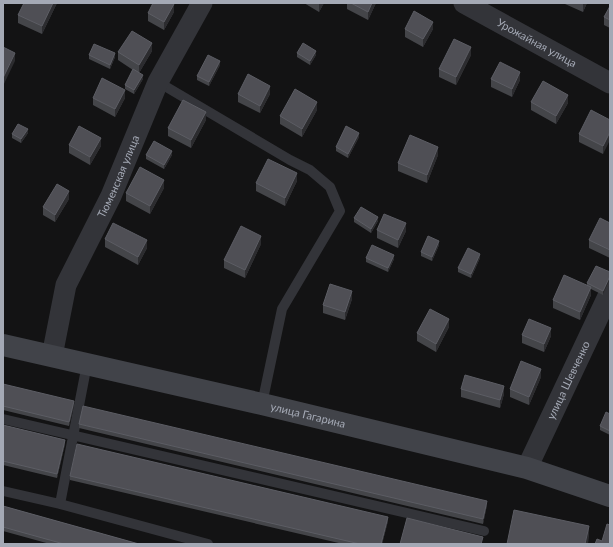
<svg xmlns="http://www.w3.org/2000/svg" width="613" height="547" viewBox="0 0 613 547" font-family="Lato,sans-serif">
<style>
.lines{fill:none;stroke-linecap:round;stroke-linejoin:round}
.service{stroke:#333439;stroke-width:10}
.minor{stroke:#333439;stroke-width:21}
.secondary{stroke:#414349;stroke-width:22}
.wall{fill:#444549}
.shaded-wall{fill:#2c2c2f}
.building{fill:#4f4f55;stroke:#5c5d64}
.labels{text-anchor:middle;stroke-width:3.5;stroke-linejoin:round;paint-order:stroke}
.street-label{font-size:11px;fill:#a4a9b5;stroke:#0e0e0f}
</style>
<rect width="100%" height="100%" fill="#131314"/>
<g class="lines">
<path class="service" d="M158,82L290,160L310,170L330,187L340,211L282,309L262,404
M3,419L484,531
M3,491L60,504L208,544
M60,504L87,364"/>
<g class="minor">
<path id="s1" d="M464,3L610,83"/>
<path id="s2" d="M52,356L66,285L111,196L158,82L202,3"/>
<path id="s3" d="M527,468L610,292"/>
</g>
<path class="secondary" id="s4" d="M3,345L262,404L527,468L610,496"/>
</g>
<path class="wall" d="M57,3L42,34L18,23V15Z
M304,3H324L319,12Z
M347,3H376L368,20L347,9Z
M565,3H587L583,12L565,4Z
M610,6V28L604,25V17Z
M174,12L164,30L148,21V13Z
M405,29H433L423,47L405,37Z
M152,51L139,73L143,79L134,94L125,89V85L133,70L118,60V52Z
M297,53L316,55L310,65L297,57Z
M89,55L115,57L110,69L89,59Z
M471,55L456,85L439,77V69Z
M220,65L209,86L197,80V76Z
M491,79L520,80L512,97L491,87Z
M238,94H270L260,113L238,102Z
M93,98H125L115,117L93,105Z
M531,102L568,103L556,124L531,110Z
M317,110L302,137L280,124V116Z
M206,120L191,148L168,136V128Z
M610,120L603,154L579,142V134Z
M28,133L21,143L12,138V134Z
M359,137L348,158L336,151V147Z
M69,145L101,146L90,165L69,153Z
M146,155H172L164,169L146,159Z
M438,155L427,183L398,171V163Z
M297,181L285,206L256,191V183Z
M164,188L150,214L126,201V193Z
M69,199L55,222L43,215V207Z
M354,218L378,221L371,233L354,222Z
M610,223V258L589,248V240Z
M377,230L406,231L398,248L377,238Z
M105,239L147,248L138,265L105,247Z
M261,244L245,278L224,268V260Z
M439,245L432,261L421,256V252Z
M366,258L394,259L388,272L366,262Z
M480,258L471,278L458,272V268Z
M610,272V280L603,295L591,289V295L580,320L553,308V300L587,285V283Z
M352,299L345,320L323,313V305Z
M449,327L436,352L417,341V333Z
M522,335L551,336L544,352L522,343Z
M541,377L529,405L510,397V389Z
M3,384L74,405L69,426L3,410Z
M461,389L504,394L500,408L461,397Z
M610,414V435L600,430V426Z
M79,424L487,505L483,524L79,428Z
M3,425L65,444L57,478L3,465Z
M70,476L388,521L382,544H343L70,480Z
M3,506L139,544H50L3,531Z"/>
<path class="shaded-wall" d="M53,3H57L42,34V26Z
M319,3H324L319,12Z
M372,3H376L368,20V12Z
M584,3H587L583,12V4Z
M174,4V12L164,30V22Z
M433,22V29L423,47V39Z
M152,43V51L139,73V65Z
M471,47V55L456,85V77Z
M316,51V55L310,65V61Z
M15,53V61L3,86V78Z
M115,53V57L110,69V65Z
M220,61V65L209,86V82Z
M520,72V80L512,97V89Z
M143,75V79L134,94V90Z
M270,86V94L260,113V106Z
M125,90V98L115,117V109Z
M568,95V103L556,124V116Z
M317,102V110L302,137V129Z
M206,112V120L191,148V140Z
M28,129V133L21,143V139Z
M610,132V140L603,154V146Z
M359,133V137L348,158V154Z
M101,138V146L90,165V157Z
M438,147V155L427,183V175Z
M172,151V155L164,169V165Z
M297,173V181L285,206V198Z
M164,180V188L150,214V206Z
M69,191V199L55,222V215Z
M378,217V221L371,233V229Z
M406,223V231L398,248V240Z
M261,236V244L245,278V270Z
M147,240V248L138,265V257Z
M439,241V245L432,261V257Z
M480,254V258L471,278V274Z
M394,255V259L388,272V268Z
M610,276V280L603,295V291Z
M591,287V295L580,320V312Z
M352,291V299L345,320V312Z
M449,319V327L436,352V344Z
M551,328V336L544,352V344Z
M541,369V377L529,405V397Z
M504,386V394L500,408V400Z
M74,401V405L69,426V422Z
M65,440V444L57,478V474Z
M487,501V505L483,524V519Z
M388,517V521L382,544H381Z
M589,526V537L588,544H585Z"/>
<path class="building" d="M24,3H53L42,26L18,15Z
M153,3H173L174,4L164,22L148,13Z
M351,3H372L368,12Z
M610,6V20L604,17Z
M414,11L433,22L423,39L405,29Z
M132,31L152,43L139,65L118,52Z
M454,39L471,47L456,77L439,69Z
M303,43L316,51L310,61L297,53Z
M94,44L115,53L110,65L89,55Z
M3,47L15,53L3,78Z
M208,55L220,61L209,82L197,76Z
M500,62L520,72L512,89L491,79Z
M133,69L143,75L134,90L125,85Z
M248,74L270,86L260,106L238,94Z
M102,78L125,90L115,109L93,98Z
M543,81L568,95L556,116L531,102Z
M295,89L317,102L302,129L280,116Z
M183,100L206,112L191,140L168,128Z
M591,110L610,120V132L603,146L579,134Z
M18,124L28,129L21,139L12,134Z
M79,126L101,138L90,157L69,145Z
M346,126L359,133L348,154L336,147Z
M410,135L438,147L427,175L398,163Z
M154,141L172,151L164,165L146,155Z
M268,159L297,173L285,198L256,183Z
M140,167L164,180L150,206L126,193Z
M57,184L69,191L55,215L43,207Z
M361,207L378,217L371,229L354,218Z
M384,214L406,223L398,240L377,230Z
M600,218L610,223V250L589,240Z
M113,223L147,240L138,257L105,239Z
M241,226L261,236L245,270L224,260Z
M428,236L439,241L432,257L421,252Z
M372,245L394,255L388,268L366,258Z
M468,248L480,254L471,274L458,268Z
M596,266L610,272V276L603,291L587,283Z
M564,275L591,287L580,312L553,300Z
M330,284L352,291L345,312L323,305Z
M430,309L449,319L436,344L417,333Z
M529,319L551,328L544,344L522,335Z
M521,361L541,369L529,397L510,389Z
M465,375L504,386L500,400L461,389Z
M3,384L74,401L69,422L3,406Z
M83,406L487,501L483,519L79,424Z
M606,412L610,414V431L600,426Z
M3,425L65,440L57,474L3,461Z
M77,444L388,517L381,544H360L70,476Z
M3,506L139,544H64L3,527Z
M514,510L589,526L585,544H507Z
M407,518L483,537L481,544H400Z
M607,524L610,525V544H595L597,539L602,541Z"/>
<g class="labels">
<g class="street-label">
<text dy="4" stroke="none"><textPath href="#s1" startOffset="83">Урожайная улица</textPath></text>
<text dy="4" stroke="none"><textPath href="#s2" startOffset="193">Тюменская улица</textPath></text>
<text dy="4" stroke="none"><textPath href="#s3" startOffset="97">улица Шевченко</textPath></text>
<text dy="4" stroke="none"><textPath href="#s4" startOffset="313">улица Гагарина</textPath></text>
</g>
</g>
<rect width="613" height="547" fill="none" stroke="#a4a9b5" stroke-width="8"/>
</svg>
